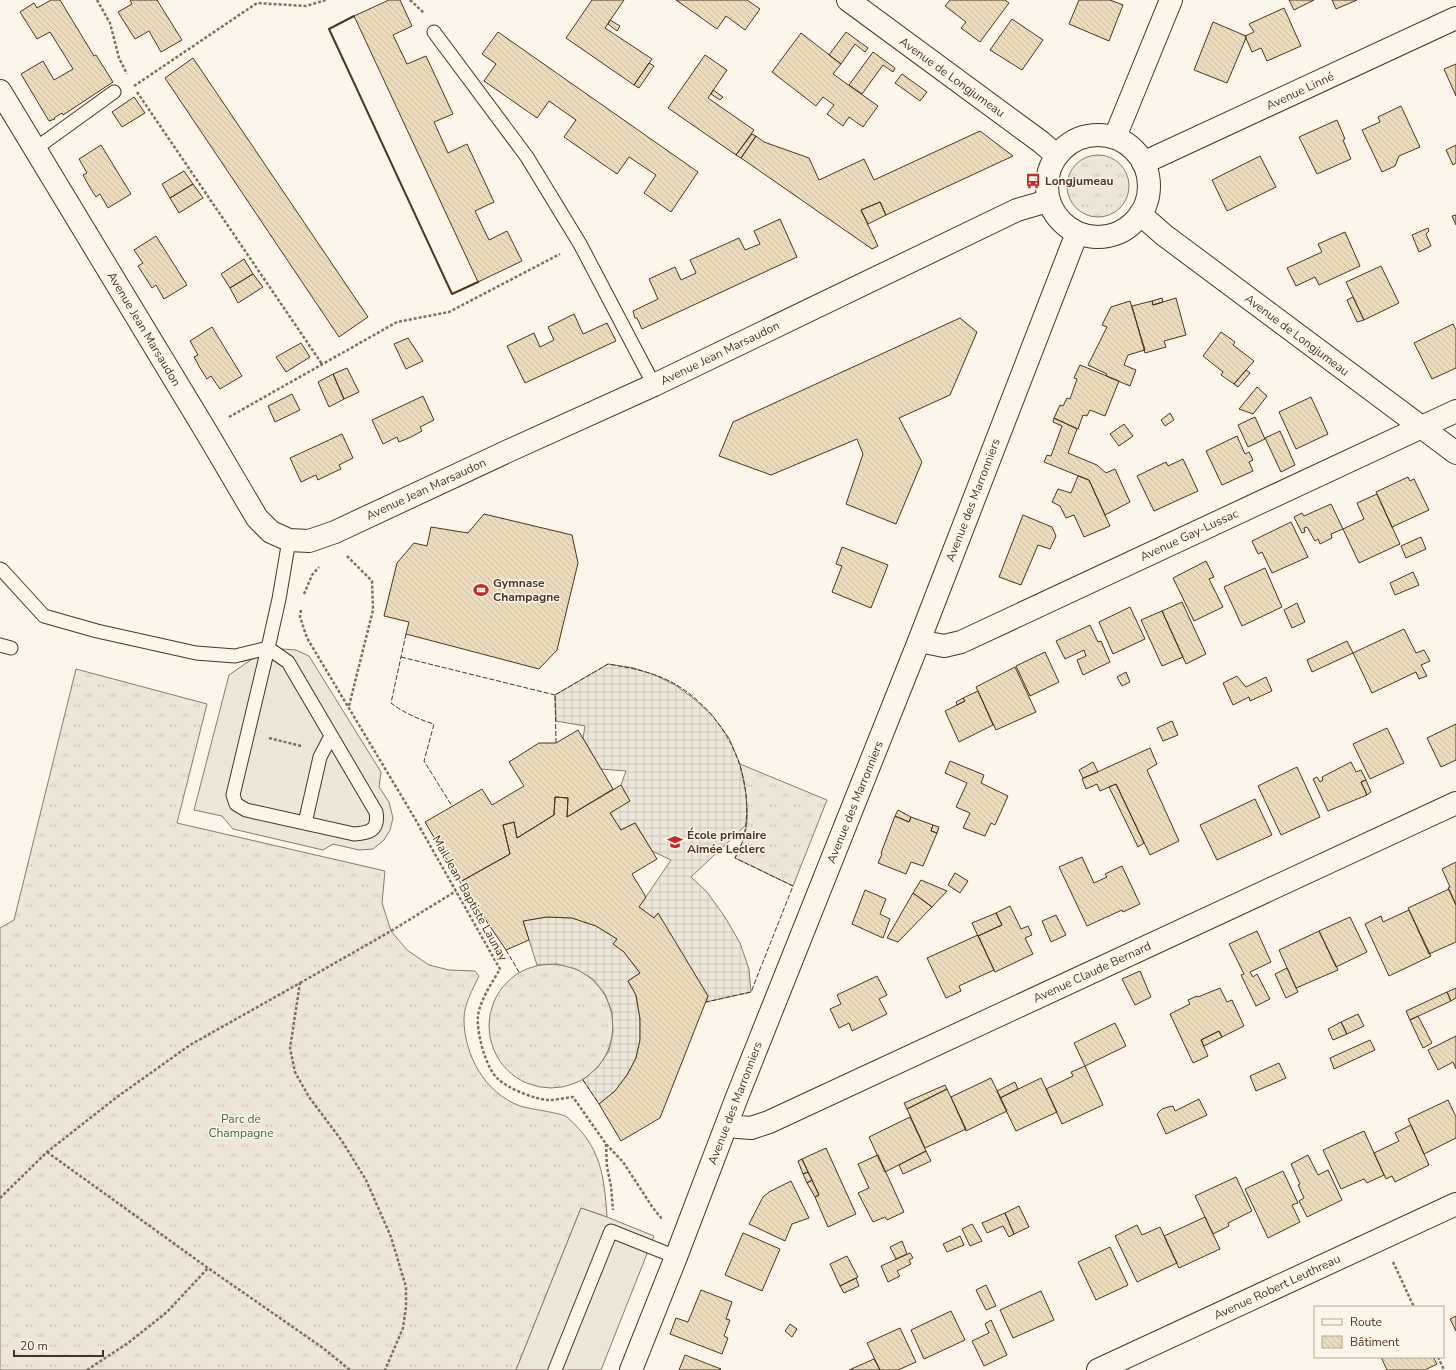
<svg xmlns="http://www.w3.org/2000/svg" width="1456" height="1370" viewBox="0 0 1456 1370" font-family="'Nunito Sans',sans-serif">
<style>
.grass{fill:url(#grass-tufts);stroke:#887966}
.parking{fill:#ede7d9;stroke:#887966}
.plaza{fill:url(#plaza-grid);stroke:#887966}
.building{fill:url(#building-back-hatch);stroke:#4a3520}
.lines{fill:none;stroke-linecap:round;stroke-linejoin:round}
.service-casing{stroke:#4a3520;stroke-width:15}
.minor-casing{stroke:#4a3520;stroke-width:24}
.tertiary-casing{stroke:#4a3520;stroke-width:24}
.path{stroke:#7f6f5c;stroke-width:2.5;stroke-dasharray:3 2;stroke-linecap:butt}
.service{stroke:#fbf6e9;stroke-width:13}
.minor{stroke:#fbf6e9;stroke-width:22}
.tertiary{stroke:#fbf6e9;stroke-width:22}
.fence{stroke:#4a3520;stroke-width:1;stroke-dasharray:5 2;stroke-linecap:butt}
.wall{stroke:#4a3520;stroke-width:2}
.labels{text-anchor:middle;stroke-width:3;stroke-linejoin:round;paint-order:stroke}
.street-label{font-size:12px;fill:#4a3520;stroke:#fbf6e9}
.poi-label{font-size:12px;font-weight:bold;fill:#4a3520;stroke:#fbf6e9;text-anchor:start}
.park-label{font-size:12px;fill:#436837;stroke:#fbf6e9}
</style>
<defs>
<pattern id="grass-tufts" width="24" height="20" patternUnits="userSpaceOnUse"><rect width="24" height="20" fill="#ede6d9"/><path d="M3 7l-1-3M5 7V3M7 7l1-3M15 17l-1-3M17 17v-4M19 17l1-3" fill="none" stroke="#cdc6ba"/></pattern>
<pattern id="plaza-grid" width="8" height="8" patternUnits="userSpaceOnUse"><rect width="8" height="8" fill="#ede7d9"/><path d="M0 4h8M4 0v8" fill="none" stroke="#cdc7ba"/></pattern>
<pattern id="building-back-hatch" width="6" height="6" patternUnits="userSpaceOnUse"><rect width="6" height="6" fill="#ecdcbc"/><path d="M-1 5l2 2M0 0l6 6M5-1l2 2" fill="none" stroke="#ccbda1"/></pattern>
</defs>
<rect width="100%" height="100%" fill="#fbf6e9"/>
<path class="grass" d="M1067 186a31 31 0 1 1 62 0a31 31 0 1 1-62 0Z
M76,669L207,704L177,823L385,871L382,903L391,931L407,950L429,965L449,970L475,971L479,976C473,989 464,1004 464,1019C464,1055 485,1093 520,1106C529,1109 562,1113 567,1117C601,1147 604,1174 607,1217L581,1208L516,1370H0V928L14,920Z
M740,764L827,800L793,886L735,858C738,852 741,845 744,838C751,814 745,788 740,764Z
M489 1026a62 62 0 1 1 124 0a62 62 0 1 1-124 0Z"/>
<path class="parking" d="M268,648L296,650L309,656L381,772L379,787L389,802L393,818L390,830L384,840L373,849L359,850L333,844L323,850L233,829L222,816L194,810L229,675Z
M581,1208L607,1217L654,1236L601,1370H516Z"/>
<path class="plaza" d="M608,664L634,668L655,675L675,685L693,698L712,715L729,738L740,764L746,794L747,814L746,825L691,877L707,892L725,917L740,943L749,969L751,992L706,1002L708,996L658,914L654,918L639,907L671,860L652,851L635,823L621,830L610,813L629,801L621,785L626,771L601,769L583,738L585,726L556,721L555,695Z
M547,917L572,918L596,926L617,939L614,944L624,952L640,973L628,981L636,995L640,1019V1040L636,1058L627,1075L615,1091L599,1104L583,1080L598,1067L609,1051L613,1032L612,1012L605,994L593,979L576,969L557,964L537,965L523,921Z"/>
<path class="building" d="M51,0H60L94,56L96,55L113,82L63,115L62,113L54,118L55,119L49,121L21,74L43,61L54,80L73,69L50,32L37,39L20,12L34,3L37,8Z
M130,0H157L182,40L161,52L149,31L135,39L118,12L132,4Z
M389,0H400L412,26L393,35L407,64L426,56L453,114L434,122L448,153L467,144L494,202L475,211L489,240L507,231L522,261L478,282L354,16Z
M592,0H624L605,28L652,59L634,85L566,38Z
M676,0H747L760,9L745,30L726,16L717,29Z
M950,0H1005L1009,3L980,42L961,28L966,22L945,6Z
M1079,0H1110L1123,5L1109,41L1069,24Z
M1289,0H1314L1294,10Z
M1332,0H1357L1336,9Z
M1284,8L1301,46L1267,61L1261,48L1252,52L1245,36L1254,32L1249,24Z
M1012,19L1043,40L1022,70L990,50Z
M610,20L620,26L617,31L608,24Z
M1213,22L1246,36V38L1227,83L1194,70Z
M498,32L698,172L671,212L644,193L656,175L629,157L617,174L564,137L576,120L549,101L537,118L484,81L496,64L482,54Z
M846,32L868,48L865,52L855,44L841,64L829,55Z
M801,33L841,64L833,74L878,106L863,127L849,117L843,126L827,114L834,105L823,97L816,106L772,72Z
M873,52L895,68L893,72L883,65L862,94L849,85Z
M705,55L727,70L708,98L754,130L736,155L668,108Z
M193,58L368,317L339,337L165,78Z
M649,63L654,66L639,88L634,85Z
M1456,64V96L1444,69Z
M902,74L927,92L920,101L895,83Z
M713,90L723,97L720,100L711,94Z
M134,97L145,113L122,127L112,112Z
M1401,106L1420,147L1399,156L1395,166L1382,172L1362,130L1380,122L1378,117Z
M1337,120L1345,139L1343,140L1351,159L1317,174L1299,137Z
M980,131L1013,156L886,215L880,202L861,210L878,246L872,249L741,158L756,136L764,142L809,158L819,180L864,159L874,180Z
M752,134L756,136L741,158L736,155Z
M101,145L131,194L108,208L100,194L96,197L89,186L83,175L87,173L79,159Z
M1456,145V163L1453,165L1446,150Z
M1260,156L1276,187L1227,211L1212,180Z
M184,171L193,184L170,198L162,184Z
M193,184L203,198L179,213L170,198Z
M880,202L886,215L868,224L861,210Z
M1456,215V225L1452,216Z
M780,219L797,257L642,329L637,318H635L633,311L658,299L649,279L675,267L681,280L696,273L690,260L739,238L745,250L760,244L754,231Z
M1428,228L1429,231L1426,234L1431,246L1419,252L1412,235Z
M1345,232L1360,266L1319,285L1315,277L1296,286L1287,268L1322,252L1318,244Z
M156,236L187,285L164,299L156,285L152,288L138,266L143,263L134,250Z
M244,259L253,274L230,288L221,274Z
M1381,266L1399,303L1364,320L1346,282Z
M253,274L263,287L238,303L230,288Z
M1353,297L1364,320L1357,322L1347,300Z
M1162,298L1163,302L1153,305L1152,301Z
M1176,298L1186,335L1164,341L1166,347L1145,353L1132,306L1152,301L1153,305Z
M1130,301L1145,350L1128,355L1124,365L1136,370L1130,386L1106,376L1107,374L1088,365L1107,327L1102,325L1111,307Z
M574,314L583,334L607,323L616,341L525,383L507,346L534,333L540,347L554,340L548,327Z
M960,318L977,332L950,395L899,418L922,462L896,524L846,504L863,454L857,439L771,475L719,456L733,422Z
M1453,324L1456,330V368L1432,379L1414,343Z
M212,327L242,376L220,389L211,376L207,379L200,368L194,357L198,355L190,341Z
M1221,332L1235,342L1233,345L1254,361L1234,384L1221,375L1223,372L1203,356Z
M408,338L423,361L406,369L394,344Z
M301,343L310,357L286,372L276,357Z
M1080,365L1119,381L1105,416L1090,410L1087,416L1083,415L1078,429L1054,418L1060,405L1063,406L1067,398L1070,399L1077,379L1074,378Z
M347,368L359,392L344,399L333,374Z
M1246,370L1250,373L1238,387L1234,384Z
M333,374L344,399L329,407L318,382Z
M1257,387L1267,396L1253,414L1239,409Z
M292,394L300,410L275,422L268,406Z
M423,396L434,420L420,427L422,431L411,437L399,442L397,437L383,444L372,420Z
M1311,397L1328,434L1296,449L1279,412Z
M1170,413L1174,420L1165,426L1161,420Z
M1255,417L1265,439L1248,447L1238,425Z
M1054,418L1077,429L1068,453L1097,465L1106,473L1115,469L1130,502L1105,515L1089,480L1044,462L1047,455L1051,456L1062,426L1053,422Z
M1124,424L1133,436L1119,446L1110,434Z
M1280,431L1295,465L1281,472L1265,438Z
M342,434L353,458L339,465L341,469L330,474L318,480L316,475L301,482L290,458Z
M1237,436L1245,454L1249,452L1253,460L1249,462L1253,471L1222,485L1206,451Z
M1183,459L1198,491L1154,511L1137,476L1166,462L1168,466Z
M1078,476L1089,480L1110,526L1084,537L1074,515L1066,518L1060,506L1052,502L1058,489L1071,493Z
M1408,477L1410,481L1414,479L1429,510L1392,527L1376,492Z
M1377,494L1400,544L1359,563L1343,529L1364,519L1357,503Z
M1331,504L1343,529L1331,534L1332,538L1320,544L1318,539L1315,541L1307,527L1304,528L1305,532L1302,533L1294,517L1302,513L1304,516Z
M484,514L572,535L578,563L557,650L539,669L406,634L409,622L384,616L397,563L414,543L427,546L431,527L468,533Z
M1023,515L1052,527L1056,536L1050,549L1038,545L1021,585L999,577Z
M1291,522L1308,557L1272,573L1262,552L1258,554L1252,541Z
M1421,537L1426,549L1406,558L1401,546Z
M842,547L888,565L871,608L832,592L842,566L836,564Z
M1206,561L1214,577L1209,579L1223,607L1194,621L1173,578Z
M1265,568L1282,607L1242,626L1224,587Z
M1413,572L1419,585L1395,595L1390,583Z
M1182,602L1206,654L1186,664L1162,611Z
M1297,603L1305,622L1292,628L1284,610Z
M1130,607L1145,639L1113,654L1099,622Z
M1162,611L1183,657L1162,666L1141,620Z
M1090,625L1098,642L1101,641L1110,662L1083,675L1077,660L1086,656L1084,650L1065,659L1056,641Z
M1404,629L1416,653L1424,650L1430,661L1421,665L1427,676L1419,679L1416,672L1372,693L1353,653Z
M1347,641L1353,653L1312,672L1307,660Z
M1045,652L1059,682L1030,696L1016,666Z
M1015,667L1036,712L996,730L976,687Z
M1126,672L1130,682L1122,686L1117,677Z
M1237,676L1246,687L1266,677L1272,691L1250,701L1249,697L1233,705L1223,683Z
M978,691L993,725L959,742L945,711L965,701L963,698Z
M963,698L965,701L957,705L956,702Z
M1172,721L1178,735L1163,741L1157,728Z
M1456,724V760L1441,767L1427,738Z
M1387,728L1404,763L1370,779L1353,744Z
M578,730L613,789L567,817L568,798L555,797L554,815L517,838L514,822L503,825L510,854L460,882L425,822L482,789L492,805L524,786L509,762L539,743H556Z
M1150,748L1157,764L1147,770L1179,841L1150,855L1116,784L1100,791L1097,784L1086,789L1082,779Z
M950,761L984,775L981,783L1008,796L995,825L991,823L985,836L963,828L970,813L956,807L967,783L945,773Z
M1093,762L1098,772L1083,778L1079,770Z
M1351,762L1356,772L1361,770L1366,780L1361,782L1367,795L1328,811L1313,779L1317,777L1320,782L1323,780L1322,777Z
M1297,767L1320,817L1281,835L1258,786Z
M1366,780L1371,792L1367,795L1361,782Z
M1116,784L1144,843L1138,847L1109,787Z
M621,785L630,801L610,813L621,830L635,823L657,859L632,874L646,897L639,907L654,918L658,913L708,996L660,1118L621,1141L599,1104L615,1091L627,1075L636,1058L640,1040V1019L636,995L628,981L640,973L624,952L613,944L617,939L596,926L572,918L547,917L523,921L529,940L506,950L460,882L510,854L503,825L514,822L517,838L554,815L555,797L568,798L567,817Z
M1255,799L1272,835L1217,860L1200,825Z
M898,810L911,817L909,822L895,816Z
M895,816L909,822L911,817L933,825L931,831L937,833L923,866L911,862L906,874L878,863L882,854L881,853Z
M933,825L939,827L937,833L931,831Z
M1082,857L1094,883L1107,877L1105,874L1122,866L1140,904L1123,912L1122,910L1087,926L1059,867Z
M1456,862V905L1448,888L1450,887L1442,869Z
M955,873L968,881L960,893L948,885Z
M921,880L947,891L932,907L913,893Z
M1449,889L1456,905V942L1429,954L1408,908Z
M865,890L886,899L880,914L890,919L883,938L852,924Z
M913,893L932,907L898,942L887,938Z
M1010,906L1021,929L1028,926L1032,935L1025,938L1033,954L995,972L978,936L1002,925L996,913Z
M1409,910L1431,956L1389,976L1365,924L1381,916L1383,922Z
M996,913L1002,925L978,936L972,923Z
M1056,915L1066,935L1051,942L1042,921Z
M1350,917L1367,952L1336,967L1319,931Z
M1257,931L1271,962L1250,972L1253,977L1257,974L1270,999L1256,1006L1241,975L1244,974L1229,944Z
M1319,931L1338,970L1296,988L1279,950Z
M978,935L994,970L959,986L961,991L946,998L927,958Z
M1287,968L1298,992L1286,998L1275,974Z
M1140,971L1151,997L1135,1005L1122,979Z
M877,976L887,995L879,999L887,1014L852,1031L849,1023L839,1028L830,1009L841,1004L837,995Z
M1220,988L1227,1002L1232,1000L1244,1026L1222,1037L1219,1031L1201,1040L1208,1056L1193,1063L1170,1014L1190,1004L1188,1000L1197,996L1198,997Z
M1456,988V998L1451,1001L1447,992Z
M1447,992L1451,1001L1410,1020L1406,1011Z
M1358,1014L1364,1026L1347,1034L1341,1022Z
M1418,1016L1432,1043L1423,1048L1410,1020Z
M1341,1022L1347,1034L1333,1040L1328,1029Z
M1115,1023L1126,1046L1085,1066L1074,1043Z
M1219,1031L1222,1037L1204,1046L1201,1040Z
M1456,1036V1069L1453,1062L1438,1070L1428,1050Z
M1370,1040L1375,1050L1334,1069L1330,1058Z
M1279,1063L1286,1078L1256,1091L1250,1076Z
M1085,1066L1103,1105L1062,1124L1046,1089L1073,1076L1071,1072Z
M991,1078L1007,1111L966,1131L951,1097Z
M1041,1078L1057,1112L1016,1131L1000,1098Z
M1015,1082L1018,1089L1000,1098L997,1091Z
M945,1085L947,1089L907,1109L904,1103Z
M947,1089L966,1129L925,1148L907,1109Z
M1199,1099L1207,1115L1166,1134L1157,1114L1162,1109L1168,1107L1173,1106L1175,1111Z
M1448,1100L1456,1117V1138L1424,1154L1408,1119Z
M910,1117L926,1151L885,1172L869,1137Z
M1411,1125L1429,1165L1395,1182L1392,1176L1386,1179L1374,1153L1399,1141L1395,1133Z
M1364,1131L1384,1175L1367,1183L1364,1179L1341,1189L1323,1150Z
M826,1148L856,1214L828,1227L815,1197L819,1195L802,1159Z
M926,1151L931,1161L903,1174L899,1165Z
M878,1155L904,1212L887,1220L885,1217L873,1222L858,1193L869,1188L858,1164Z
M1308,1155L1318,1175L1328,1170L1342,1200L1307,1217L1299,1201L1304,1198L1298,1185L1300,1184L1291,1164Z
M802,1159L808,1172L803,1174L798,1161Z
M1283,1171L1298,1203L1292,1205L1300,1222L1268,1238L1245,1189Z
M808,1172L812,1180L807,1183L803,1174Z
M1236,1177L1252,1211L1228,1223L1229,1226L1213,1234L1195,1196Z
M812,1180L819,1195L815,1197L807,1183Z
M791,1181L809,1218L792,1224L785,1241L749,1224L763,1197L769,1192Z
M1019,1206L1029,1227L1014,1234L1005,1213Z
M1005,1213L1014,1234L1009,1237L1003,1226L987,1233L982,1223Z
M1205,1217L1220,1249L1179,1268L1164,1236Z
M972,1224L982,1241L970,1246L962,1229Z
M1137,1225L1142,1235L1160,1227L1177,1263L1137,1282L1115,1236Z
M743,1233L780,1249L762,1291L725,1275Z
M960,1236L964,1245L947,1252L943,1244Z
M902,1241L907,1254L896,1259L890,1247Z
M1110,1247L1128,1285L1096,1300L1078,1262Z
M910,1253L913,1258L909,1260L911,1264L897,1271L900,1276L888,1282L881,1266Z
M847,1256L858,1277L840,1286L830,1264Z
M856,1278L859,1286L844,1293L840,1286Z
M986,1285L996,1306L986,1310L976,1290Z
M701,1290L732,1302L726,1319L730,1320L724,1336L728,1338L722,1354L670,1334L676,1318L688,1322Z
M1041,1291L1054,1320L1013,1338L1000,1310Z
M951,1311L965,1340L924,1359L911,1330Z
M1456,1316V1331L1450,1319Z
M991,1320L1007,1355L984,1366L972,1341L989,1333L985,1324Z
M790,1324L797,1329L792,1337L785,1331Z
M900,1328L916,1362L898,1370H880L867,1343Z
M685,1355L721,1369L720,1370H679Z
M1381,1357H1433L1437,1364L1425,1370H1387Z
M874,1359L880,1370H849Z"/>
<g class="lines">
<g class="service-casing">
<path id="service" d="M434,32L527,157L580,244L654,385
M35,149L114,92
M0,569L2,570L44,616L97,631L196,653L235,656L268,648L279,599L289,540
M0,645L11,648
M268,648L288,662L376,812C379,830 370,833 354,834L246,810L236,804L233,795Z
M305,823L320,757L331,736
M555,1370L611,1231L676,1257"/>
</g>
<g class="minor-casing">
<path id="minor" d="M0,91L207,433L257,518L271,532L289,540L309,541L335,532L506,452L654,385L1017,210L1048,201
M1115,137L1171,0
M1143,163L1456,18
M919,641L944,646L961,642L1456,411
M726,1126L751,1128L769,1122L1456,803
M631,1370L676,1257L737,1097L919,641L1077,233
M1098,1370L1456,1204"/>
</g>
<g class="tertiary-casing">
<path id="tertiary" d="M848,0L1041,142L1056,155
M1047 186a51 51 0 1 1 102 0a51 51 0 1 1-102 0Z
M1140,214L1164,235L1456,453"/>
</g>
<path class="path" d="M97,0L110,23L119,58L127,74
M410,0L424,13
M134,86L257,3L306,6L326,0
M137,92L322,364
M229,417L397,322L449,312L560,254
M347,556L372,581L373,610L349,706
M304,594L312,575L319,567
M301,610L300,617L307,638L414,817L500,969C492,983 480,1000 478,1016C476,1031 486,1069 498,1079C509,1089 534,1099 548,1100C556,1100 565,1098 573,1097L606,1144L623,1162L653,1208L662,1219
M269,738L301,746
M300,983L391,931L456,891
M606,1144L607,1167L611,1186L613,1210
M47,1152L208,1268L323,1348L350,1370
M0,1198L47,1152L117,1097L190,1045L300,983L290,1048L295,1072L309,1097L342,1141L366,1180L391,1237L406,1287V1307L403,1328L385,1370
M1393,1262L1414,1307
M1438,1357L1444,1370
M87,1370L128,1343L167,1312L208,1268"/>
<use href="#service" class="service"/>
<use href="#minor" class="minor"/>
<use href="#tertiary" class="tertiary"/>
<path class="fence" d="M406,634L391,703C404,713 418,719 434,724L424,761L452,806
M401,657L555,695
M556,743L555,695L608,664C631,668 654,672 675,684C727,715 756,776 744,836C743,843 738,851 735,858L793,886L751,992L706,1002
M506,950L519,972
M583,1080L599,1104"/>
<path class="wall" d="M354,16L329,29L452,294L478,282"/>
</g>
<defs>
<g id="bus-bare" transform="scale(1.2)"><path d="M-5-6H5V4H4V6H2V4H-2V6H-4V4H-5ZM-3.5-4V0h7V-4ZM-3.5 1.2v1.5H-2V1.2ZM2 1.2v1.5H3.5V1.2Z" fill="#c62828" stroke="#fbf6e9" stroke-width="2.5" paint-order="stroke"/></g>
<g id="stadium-bare" transform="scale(1.2)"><path d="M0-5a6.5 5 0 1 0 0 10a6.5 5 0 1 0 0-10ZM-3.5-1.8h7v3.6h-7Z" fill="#c62828" stroke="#fbf6e9" stroke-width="2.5" paint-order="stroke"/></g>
<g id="school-bare" transform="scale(1.2)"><path d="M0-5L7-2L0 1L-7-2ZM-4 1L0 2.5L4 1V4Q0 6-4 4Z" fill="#c62828" stroke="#fbf6e9" stroke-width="2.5" paint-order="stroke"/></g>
</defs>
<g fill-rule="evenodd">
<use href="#bus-bare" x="1033" y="181"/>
<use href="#stadium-bare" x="481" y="590"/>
<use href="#school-bare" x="675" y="842"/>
</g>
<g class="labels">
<g class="street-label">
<text transform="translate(952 77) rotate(36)" y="4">Avenue de Longjumeau</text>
<text transform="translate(1300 91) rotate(-25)" y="4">Avenue Linné</text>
<text transform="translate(144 329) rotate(59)" y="4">Avenue Jean Marsaudon</text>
<text transform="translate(1297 335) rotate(37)" y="4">Avenue de Longjumeau</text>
<text transform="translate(720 353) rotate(-26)" y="4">Avenue Jean Marsaudon</text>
<text transform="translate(426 489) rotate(-25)" y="4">Avenue Jean Marsaudon</text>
<text transform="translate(973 500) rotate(-69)" y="4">Avenue des Marronniers</text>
<text transform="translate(1189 535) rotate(-25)" y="4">Avenue Gay-Lussac</text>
<text transform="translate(855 802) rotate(-68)" y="4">Avenue des Marronniers</text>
<text transform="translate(470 898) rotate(61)" y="4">Mail Jean-Baptiste Launay</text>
<text transform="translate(1092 972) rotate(-25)" y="4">Avenue Claude Bernard</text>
<text transform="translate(735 1103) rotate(-69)" y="4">Avenue des Marronniers</text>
<text transform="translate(1277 1287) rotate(-25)" y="4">Avenue Robert Leuthreau</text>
</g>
<g class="poi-label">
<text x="1045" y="185">Longjumeau</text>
<text x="493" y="587">Gymnase<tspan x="493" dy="14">Champagne</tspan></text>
<text x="687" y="839">École primaire<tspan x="687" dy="14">Aimée Leclerc</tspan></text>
</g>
<g class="park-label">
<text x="241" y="1123">Parc de<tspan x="241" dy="14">Champagne</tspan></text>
</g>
</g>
<rect x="1314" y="1306" width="130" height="52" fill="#fbf6e9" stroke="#b4a999"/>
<rect x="1322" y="1319" width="20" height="6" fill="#fbf6e9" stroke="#b4a999"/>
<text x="1350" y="1326" font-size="12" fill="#4a3520">Route</text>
<rect x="1322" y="1336" width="20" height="12" fill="url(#building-back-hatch)" stroke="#b4a999"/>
<text x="1350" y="1346" font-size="12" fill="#4a3520">Bâtiment</text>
<path d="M14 1350v6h89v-6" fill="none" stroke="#4a3520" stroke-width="2"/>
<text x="20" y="1350" font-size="12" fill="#4a3520" stroke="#fbf6e9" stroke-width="3" paint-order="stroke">20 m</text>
</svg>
